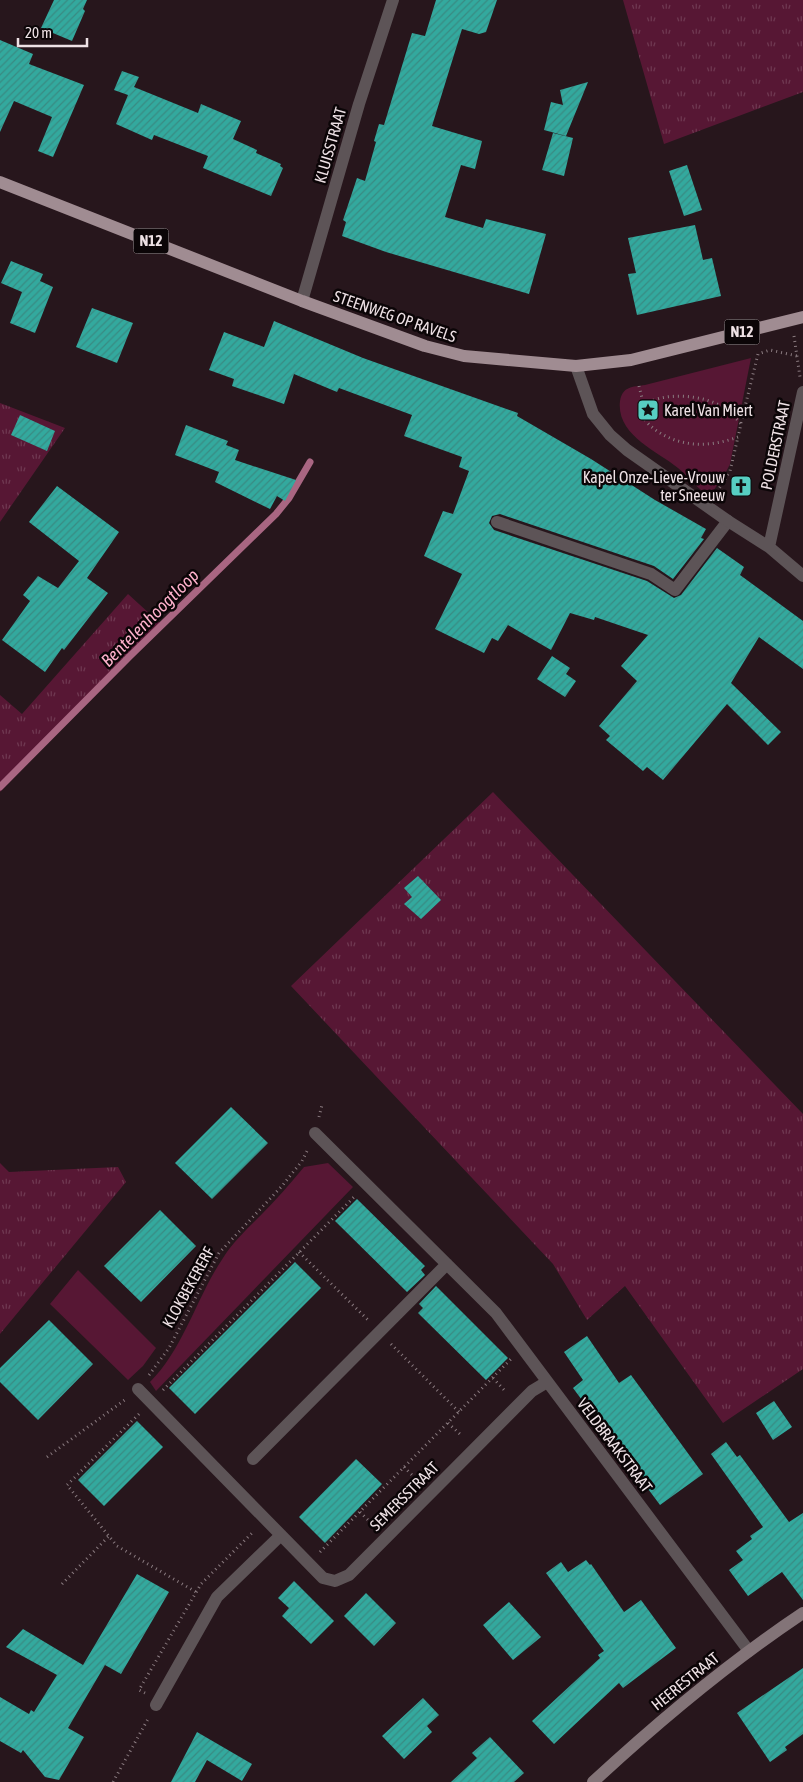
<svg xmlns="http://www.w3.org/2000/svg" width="803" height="1782" viewBox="0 0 803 1782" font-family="'Asap Condensed',sans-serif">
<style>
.grass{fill:url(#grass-tufts)}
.green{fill:#571734}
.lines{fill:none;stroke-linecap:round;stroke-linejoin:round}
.stream{stroke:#a96682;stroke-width:7}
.building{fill:url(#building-hatch)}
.path{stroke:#8b7c81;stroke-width:3;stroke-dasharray:1 4;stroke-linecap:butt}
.lane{stroke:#5d5457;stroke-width:12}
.street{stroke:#5d5457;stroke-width:12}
.secondary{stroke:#837478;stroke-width:12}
.primary{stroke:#a08c92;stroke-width:12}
.labels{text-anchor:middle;stroke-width:5;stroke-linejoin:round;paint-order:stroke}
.shield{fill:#0b0507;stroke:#aa9fa2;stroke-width:1}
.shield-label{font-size:15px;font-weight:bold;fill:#eee1e5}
.street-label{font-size:16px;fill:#eee1e5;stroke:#0b0507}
.poi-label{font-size:16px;fill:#eee1e5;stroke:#0b0507;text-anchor:start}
.water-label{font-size:18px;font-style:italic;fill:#fdb0cb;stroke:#0b0507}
</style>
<defs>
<pattern id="grass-tufts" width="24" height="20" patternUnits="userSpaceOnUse" patternTransform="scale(1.25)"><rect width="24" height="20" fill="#571734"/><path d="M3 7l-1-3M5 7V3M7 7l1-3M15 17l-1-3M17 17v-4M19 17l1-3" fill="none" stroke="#6f3851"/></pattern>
<pattern id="building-hatch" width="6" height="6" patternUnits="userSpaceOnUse" patternTransform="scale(1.25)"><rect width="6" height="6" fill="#33a99e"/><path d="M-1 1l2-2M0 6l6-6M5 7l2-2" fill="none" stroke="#398b83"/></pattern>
</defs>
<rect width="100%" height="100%" fill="#27161c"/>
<path class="grass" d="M623,0H803V92L664,144Z
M0,403L65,428L0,522Z
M128,594L162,625L0,792V695L22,714Z
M493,792L803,1114V1369L723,1423L625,1286L587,1320L553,1264L291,986Z
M0,1163L9,1172L118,1167L126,1182L0,1334Z"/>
<path class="green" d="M751,358L730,464L727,470L710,496C697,489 689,477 678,468C657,451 616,435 620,401C623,386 632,387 645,385Z
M328,1163L353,1187L156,1391L150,1382C184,1348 196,1298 223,1258C233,1242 247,1229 261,1215C276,1200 290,1184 304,1167Z
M78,1270L156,1348L143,1366L128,1380L50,1304Z"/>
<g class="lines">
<path class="stream" d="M0,787L130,656L276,514L289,498L310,462"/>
</g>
<path class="building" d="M54,0H87L83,9L85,11L72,41L41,28Z
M436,0H497L486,32L479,34L462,29L432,126L482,141L475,169L461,165L445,217L483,228L486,219L546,234L529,294L386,252L342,236L346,222L343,220L357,178L365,181L376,142L374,141L379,124L384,125L412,33L425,36Z
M0,40L33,54L29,64L84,85L53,157L38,151L52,117L14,101L0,132Z
M122,71L139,77L134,87L198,113L201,104L241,121L233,139L257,150L256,153L281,164L280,166L283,168L271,196L203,168L208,156L154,135L152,140L116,124L128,95L114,90Z
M588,82L566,136L544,130L551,102L563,105L560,90Z
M553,133L573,138L564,176L542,170Z
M687,165L702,210L684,216L669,171Z
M695,225L703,260L712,258L721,296L637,315L628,274L636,273L628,238Z
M11,261L43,274L40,281L53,287L35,333L10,323L22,292L1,283Z
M92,308L133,323L117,363L76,347Z
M274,321L363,358L518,413L517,416L591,459L655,500L706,529L701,538L704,539L673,579L654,566L500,514L492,516L489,523L494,530L647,581L674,598L681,595L717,548L744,567L740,575L803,621V669L759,637L731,683L781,732L768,745L727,704L663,780L647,767L643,771L606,740L610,736L599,726L637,681L621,666L648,635L595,617L594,620L570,613L551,650L508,625L498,641L492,638L484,653L435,629L462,574L424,556L443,511L453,514L469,471L459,467L462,457L404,436L412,415L339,388L337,392L294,374L284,404L232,386L234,379L209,370L224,332L264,347Z
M20,415L55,431L47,451L11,435Z
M186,425L228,441L226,445L239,450L235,460L296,480L285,501L277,496L270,509L215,482L219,472L175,455Z
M57,486L119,532L87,578L108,593L64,650L62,648L45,672L2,640L30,601L23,595L38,576L58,588L79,561L29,522Z
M552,656L570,668L566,674L576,681L565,697L537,679Z
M418,876L441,900L421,919L404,904L412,897L404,888Z
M231,1107L268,1143L212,1199L175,1163Z
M357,1199L425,1266L421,1270L425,1275L407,1292L335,1221Z
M160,1210L196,1246L141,1302L104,1266Z
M295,1262L321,1288L195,1414L169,1388Z
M436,1286L508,1358L486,1380L418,1313L423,1308L419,1304Z
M49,1320L93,1364L38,1420L0,1382V1368Z
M587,1336L619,1383L631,1375L703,1474L660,1505L573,1388L583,1380L564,1352Z
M774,1401L792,1427L773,1440L756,1413Z
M137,1421L163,1447L104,1506L78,1480Z
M726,1442L737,1457L740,1455L789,1522L803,1513V1600L782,1572L748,1596L729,1570L743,1560L736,1551L752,1539L750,1536L763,1527L711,1454Z
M356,1459L382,1484L325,1543L299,1517Z
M586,1560L590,1565L591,1564L624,1612L641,1600L676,1648L623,1688L619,1683L554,1744L532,1721L600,1658L598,1655L604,1651L546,1573L561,1562L568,1572Z
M137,1574L169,1592L121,1674L105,1665L68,1728L84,1737L59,1780L45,1777L23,1750L21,1753L0,1741V1697L29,1714L31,1710L34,1712L57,1675L6,1647L23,1629L83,1665Z
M294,1581L334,1621L311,1644L282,1616L289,1608L278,1598Z
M366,1593L396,1623L374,1646L344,1616Z
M509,1602L541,1637L513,1660L483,1625Z
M803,1668V1734L785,1747L787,1750L770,1762L737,1713Z
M423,1698L439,1715L427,1726L432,1732L404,1759L382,1736Z
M197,1732L252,1764L242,1781L207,1760L195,1782H171Z
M490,1737L524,1773L514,1782H451L477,1758L472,1753Z"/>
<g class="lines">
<path class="path" d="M794,336L800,377
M639,386C640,390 641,394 642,398C642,404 640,411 643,417C646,422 651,427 657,431C682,448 711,447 738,437L741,424C736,418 730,412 724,408C704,394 660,391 641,407
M741,423L758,354L770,350L797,356
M717,492L730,471L738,437
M319,1117L322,1105
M299,1252L368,1320
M391,1344L459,1412
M149,1375L169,1348L219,1253L282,1186L302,1161L308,1149
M493,1378L506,1392
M163,1390L354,1197
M139,1414L67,1485L117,1546L196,1592
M448,1423L462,1436
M47,1457L126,1399
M404,1467L418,1481
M360,1512L374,1526
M320,1552L511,1359
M62,1584L109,1536
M145,1693L139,1690L201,1584L254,1531
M113,1782L148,1719"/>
<path class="lane" d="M497,522L651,574L675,590L728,521"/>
<path class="street" d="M302,301L359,104L393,0
M576,366L593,414L610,435L627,450L728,521L769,547L803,576
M769,547L803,392
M315,1133L496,1313L749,1651
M138,1389L323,1578L335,1581L349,1575L532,1391L547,1382
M253,1459L447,1264
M156,1705L217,1597L281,1535"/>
<path class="secondary" d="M593,1782C659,1721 728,1663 803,1613"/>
<path class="primary" d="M0,182L302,301L425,346L464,356L576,366L631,360L803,317"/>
</g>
<defs>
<g id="sight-square" transform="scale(1.125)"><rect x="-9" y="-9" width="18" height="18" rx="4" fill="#57cec2" stroke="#0b0507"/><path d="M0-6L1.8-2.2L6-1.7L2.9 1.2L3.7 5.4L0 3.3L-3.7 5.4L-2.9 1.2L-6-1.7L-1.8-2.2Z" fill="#111"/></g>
<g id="church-square" transform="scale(1.125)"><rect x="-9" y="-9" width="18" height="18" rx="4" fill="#57cec2" stroke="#0b0507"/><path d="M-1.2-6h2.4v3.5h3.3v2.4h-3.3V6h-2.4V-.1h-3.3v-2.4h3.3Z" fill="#111"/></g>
</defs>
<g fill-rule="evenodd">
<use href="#sight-square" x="648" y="410"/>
<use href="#church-square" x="741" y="486"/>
</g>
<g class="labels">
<g class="shield">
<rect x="133.5" y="228.5" width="35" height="25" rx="4"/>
<rect x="724.5" y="319.5" width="35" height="25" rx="4"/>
</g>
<g class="shield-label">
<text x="151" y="246">N12</text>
<text x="742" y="337">N12</text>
</g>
<g class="street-label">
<text transform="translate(330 145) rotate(-74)" y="6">KLUISSTRAAT</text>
<text transform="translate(395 316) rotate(19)" y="6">STEENWEG OP RAVELS</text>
<text transform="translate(775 445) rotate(-78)" y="6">POLDERSTRAAT</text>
<text transform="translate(188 1287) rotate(-61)" y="6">KLOKBEKERERF</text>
<text transform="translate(615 1445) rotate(53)" y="6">VELDBRAAKSTRAAT</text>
<text transform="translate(404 1496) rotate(-45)" y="6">SEMERSSTRAAT</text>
<text transform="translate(685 1681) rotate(-39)" y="6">HEERESTRAAT</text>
</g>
<g class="poi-label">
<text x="664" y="416">Karel Van Miert</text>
<text x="725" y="483" text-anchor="end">Kapel Onze-Lieve-Vrouw<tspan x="725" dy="18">ter Sneeuw</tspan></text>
</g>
<g class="water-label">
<text transform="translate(150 618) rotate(-45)" y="6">Bentelenhoogtloop</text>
</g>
</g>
<path d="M18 38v8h69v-8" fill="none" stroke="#eee1e5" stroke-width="2.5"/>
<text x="25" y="38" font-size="15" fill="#eee1e5" stroke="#0b0507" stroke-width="4" paint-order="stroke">20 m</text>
</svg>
